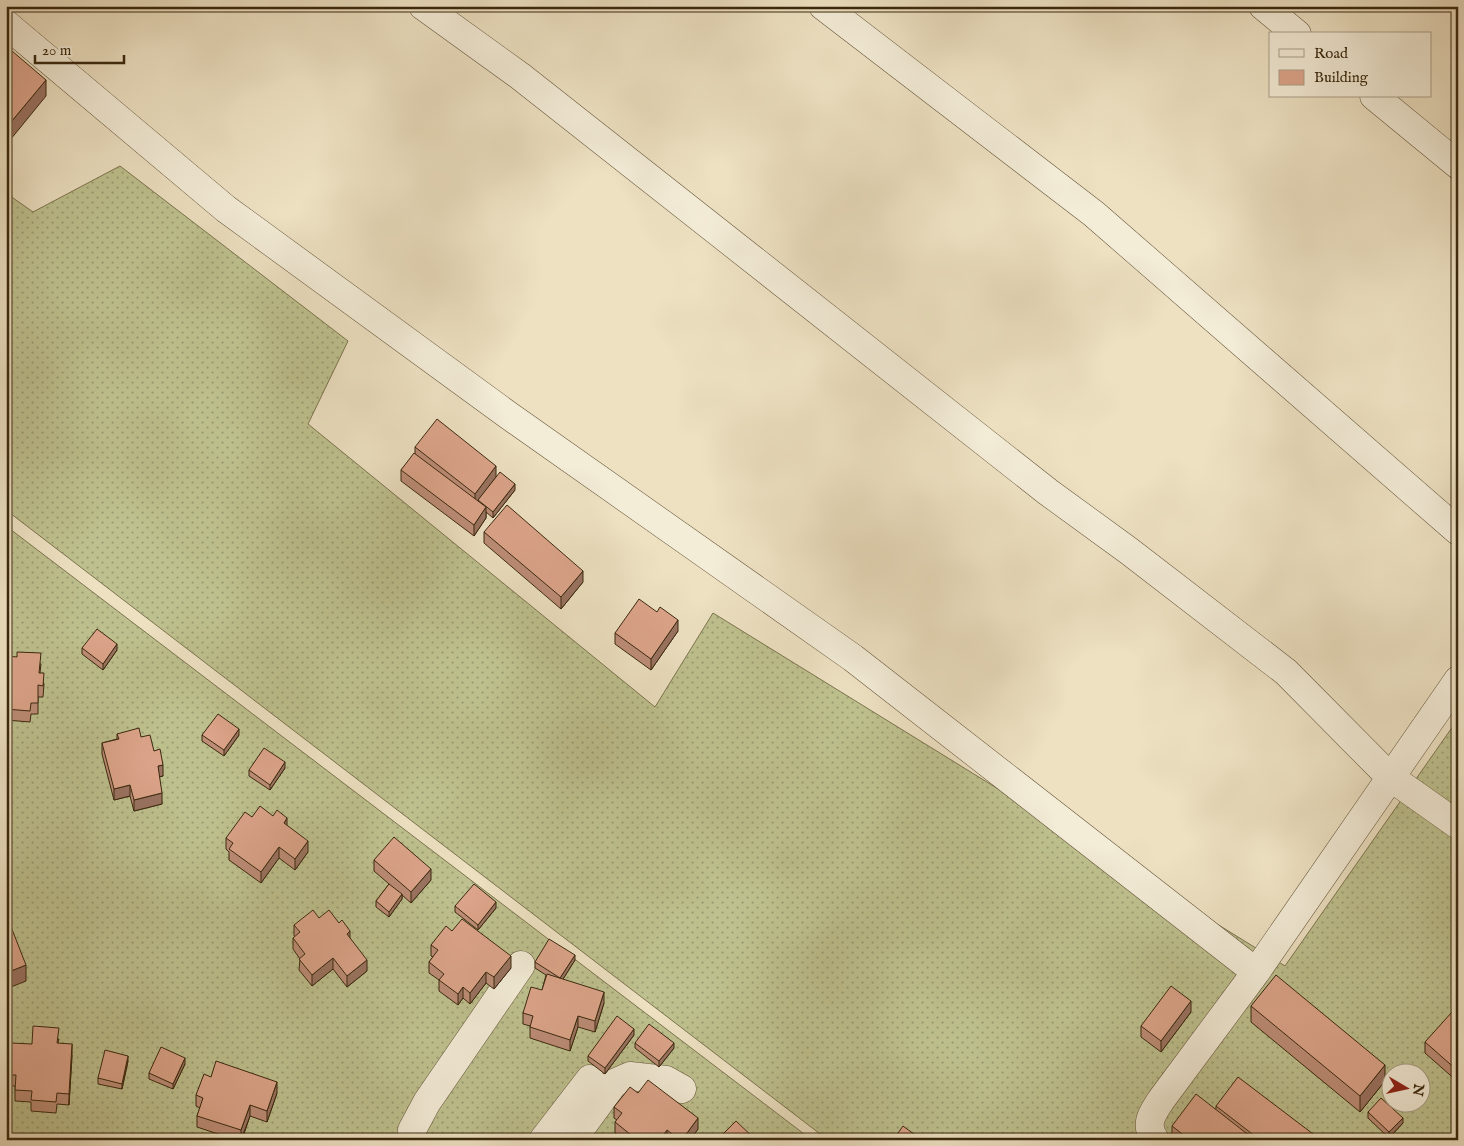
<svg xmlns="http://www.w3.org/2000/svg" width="1464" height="1146" viewBox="0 0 1464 1146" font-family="'IM FELL English',serif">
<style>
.grass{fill:url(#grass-dots);stroke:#7c744e;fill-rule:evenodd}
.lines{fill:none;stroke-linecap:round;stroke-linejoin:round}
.minor-casing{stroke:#67563b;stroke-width:29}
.minor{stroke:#f3ecd7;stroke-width:28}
.wall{fill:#bd8d77;stroke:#3a280e}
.shaded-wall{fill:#9a7361;stroke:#3a280e}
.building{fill:#dca48a;stroke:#3a280e}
</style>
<defs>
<pattern id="grass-dots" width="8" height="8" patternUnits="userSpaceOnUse" patternTransform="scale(1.25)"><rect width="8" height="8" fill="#bec18f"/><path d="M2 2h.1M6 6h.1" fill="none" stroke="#9b9d73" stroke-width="1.8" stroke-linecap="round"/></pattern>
</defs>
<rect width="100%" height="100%" fill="#ede1c2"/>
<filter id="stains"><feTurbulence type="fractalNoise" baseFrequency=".004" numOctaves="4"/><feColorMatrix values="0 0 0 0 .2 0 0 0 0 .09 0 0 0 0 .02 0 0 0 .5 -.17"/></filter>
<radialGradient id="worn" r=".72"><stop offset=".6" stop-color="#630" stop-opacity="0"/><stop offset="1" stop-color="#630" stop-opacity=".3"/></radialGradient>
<path class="grass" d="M120,166L348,341L308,424L655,707L713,613L1285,966L1458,719V1140H828L6,510V193L33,212ZM1392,1074H1422V1104H1392Z
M6,526L812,1140H6Z"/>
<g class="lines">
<g class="minor-casing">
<path id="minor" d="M423,6L520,76L1048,492L1129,551L1286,672L1390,777L1458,825
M823,6L1094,214L1458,531
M1263,6L1297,34
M6,24L226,209L508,415L853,658L1256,972
M1374,96L1458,165
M413,1140L412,1130L427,1102L521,965
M543,1140L590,1079
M572,1140L614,1083L630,1076L666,1080L682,1089
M1155,1140C1144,1124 1152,1114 1161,1100L1256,972L1458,680"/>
</g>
<use href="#minor" class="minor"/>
</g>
<path class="wall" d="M415,447L496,477L515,490L493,518L486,512V518L474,536L401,481V470L415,454Z
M484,532L583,582L561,609L484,543Z
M678,631L651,670L615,644V633Z
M82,648L117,650L103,670L82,654Z
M6,656L41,664L40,673L44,684L43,697H38V714H31L30,722L6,720Z
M117,734L141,737L154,751L163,776L159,777L162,804L134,811L130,796L114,800L102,754V743L117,739Z
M202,735H239L224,756L202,741Z
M285,768L270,790L249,776V770Z
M252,817L287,826L308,852L295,870L279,858L261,883L229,860V852L226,849V838Z
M374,860L431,880L411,903L402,895V899L389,917L376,907V901L389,884L374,871Z
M455,906L496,908L478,930L455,912Z
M319,918L350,938L367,971L347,987L333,969L312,986L299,970L300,959L293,949V938L295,937L294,936V925Z
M452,931L511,968L494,989L486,983L470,1004L463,998L458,1005L439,991V980L429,973V962L433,957L431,956V945Z
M575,960L563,979L604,1003L595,1032L578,1027L570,1051L530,1038V1026L523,1024V1013L542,990L546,975L535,968V962Z
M1251,1006L1385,1081L1360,1112L1251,1022Z
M1191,1012L1161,1052L1141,1037V1026Z
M1458,1017V1082L1425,1053V1042Z
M634,1035L605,1074L588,1061V1056Z
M59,1039L58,1043L72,1055L69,1105L57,1104L56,1113L31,1111V1102L15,1101V1086H9V1075L32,1044Z
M635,1043L674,1048L659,1067L635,1048Z
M128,1061L122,1089L98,1084V1078Z
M185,1064L173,1089L149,1079V1073Z
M211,1077L277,1093L267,1122L250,1116L242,1140H236L197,1127V1116L200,1108L196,1106V1095Z
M638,1093L698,1129L690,1140H624L615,1133V1122L617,1120L614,1118V1107Z
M1216,1106L1317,1140H1172V1126L1216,1109Z
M1368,1112L1403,1123L1389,1138L1368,1118Z"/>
<path class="shaded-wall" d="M46,80V96L6,145V128Z
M496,466V477L475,505V494Z
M515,484V490L493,518V512Z
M486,507V518L474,536V525Z
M583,571V582L561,609V597Z
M678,620V631L651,670V659Z
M117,644V650L103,670V664Z
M239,729V735L224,756V750Z
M285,762V768L270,790V785Z
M163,765V776L158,777V766Z
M130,785V796L114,800V789Z
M162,793V804L134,811V800Z
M287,818V829L284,823Z
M308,841V852L295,870V859Z
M279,847V858L261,883V872Z
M431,869V880L411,903V892Z
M402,894V899L389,917V912Z
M496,902V908L478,930V925Z
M350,931V942L347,934Z
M575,955V960L560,984V978Z
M511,956V968L494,989V977Z
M333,958V969L312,986V975Z
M367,960V971L347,987V976Z
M26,965V981L6,989V973Z
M486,972V983L470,1004V993Z
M463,987V998L458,1005V994Z
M604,992V1003L595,1032V1021Z
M1191,1001V1012L1161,1052V1041Z
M578,1016V1027L570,1051V1040Z
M634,1029V1035L605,1074V1068Z
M674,1043V1048L659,1067V1061Z
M72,1044V1055L69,1105V1094Z
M128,1056V1061L122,1089V1084Z
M185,1058V1064L173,1089V1084Z
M1385,1065V1081L1360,1112V1096Z
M277,1082V1093L267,1122V1111Z
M250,1105V1116L241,1140V1130Z
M698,1118V1129L690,1140H682Z
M1403,1118V1123L1389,1138V1132Z
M667,1130V1140H660Z"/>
<path class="building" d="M12,51L46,80L6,128V58Z
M437,419L496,466L475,494L415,447Z
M414,453L486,507L474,525L401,470Z
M500,472L515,484L493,512L478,500Z
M507,505L583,571L561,597L484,532Z
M639,599L657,612L660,607L678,620L651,659L615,633Z
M97,629L117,644L103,664L82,648Z
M17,652L41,653L39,673H44L43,686L38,685V703H31L30,711L6,709V656L17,657Z
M218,714L239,729L224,750L202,735Z
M139,728L141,737L150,735L154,751L160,749L163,765L158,766L162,793L134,800L130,785L114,789L102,743L119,739L117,734Z
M264,748L285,762L270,785L249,770Z
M260,806L273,816L277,810L287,818L284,823L308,841L295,859L279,847L261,872L229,849L233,843L226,838L245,812L252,817Z
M394,837L431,869L411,892L374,860Z
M389,884L402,894L389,912L376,901Z
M474,884L496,902L478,925L455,906Z
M313,910L319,918L329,910L339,923L342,920L350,931L347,934L367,960L347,976L333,958L312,975L299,959L305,954L293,938L300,932L294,925Z
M6,914L26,965L6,973Z
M462,919L511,956L494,977L486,972L470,993L463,987L458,994L439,980L444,974L429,962L438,950L431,945L446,926L452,931Z
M549,939L575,955L560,978L535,962Z
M547,974L604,992L595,1021L578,1016L570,1040L530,1027L533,1016L523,1013L531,987L542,990Z
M1276,975L1385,1065L1360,1096L1251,1006Z
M1171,986L1191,1001L1161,1041L1141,1026Z
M1452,1012L1458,1017V1071L1425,1042Z
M617,1016L634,1029L605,1068L588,1056Z
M649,1024L674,1043L659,1061L635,1043Z
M33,1026L59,1028L57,1043L72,1044L69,1094L57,1093L56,1102L31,1100L32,1091L15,1090L16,1075H9L11,1043L32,1044Z
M161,1047L185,1058L173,1084L149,1073Z
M105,1050L128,1056L122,1084L98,1078Z
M216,1061L277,1082L267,1111L250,1105L241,1130L197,1116L203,1098L196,1095L204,1074L211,1077Z
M1238,1077L1317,1137L1315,1140H1260L1216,1106Z
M648,1080L698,1118L682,1140H680L667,1130L660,1140H627L631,1135L615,1122L622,1113L614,1107L630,1087L638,1093Z
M1196,1094L1255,1140H1190L1172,1126Z
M1381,1098L1403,1118L1389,1132L1368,1112Z
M736,1121L756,1140H719L718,1139Z
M903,1126L922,1140H893Z"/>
<rect width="1464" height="1146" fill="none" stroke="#ede1c2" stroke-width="25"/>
<rect x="8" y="8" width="1449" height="1131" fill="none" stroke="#3a280e" stroke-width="2.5"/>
<rect x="12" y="12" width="1439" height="1121" fill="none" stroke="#3a280e"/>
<rect x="1269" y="32" width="162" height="65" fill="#f3ecd7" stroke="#a99e87"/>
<rect x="1279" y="49" width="25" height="8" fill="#f3ecd7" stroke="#a99e87"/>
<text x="1314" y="58" font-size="15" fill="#3a280e">Road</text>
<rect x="1279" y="70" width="25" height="15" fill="#dca48a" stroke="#a99e87"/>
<text x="1314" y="82" font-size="15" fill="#3a280e">Building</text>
<g transform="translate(1406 1088) rotate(99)"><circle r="24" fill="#f3ecd7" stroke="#a99e87"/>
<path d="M0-4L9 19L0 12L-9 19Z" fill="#8f2418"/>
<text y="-8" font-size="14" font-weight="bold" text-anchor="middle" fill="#3a280e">N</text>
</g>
<path d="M35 55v8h89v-8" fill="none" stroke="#3a280e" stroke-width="2.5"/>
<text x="42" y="55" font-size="15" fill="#3a280e" stroke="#f3ecd7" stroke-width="4" paint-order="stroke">20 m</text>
<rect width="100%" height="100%" filter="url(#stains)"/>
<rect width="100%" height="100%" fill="url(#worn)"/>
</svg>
